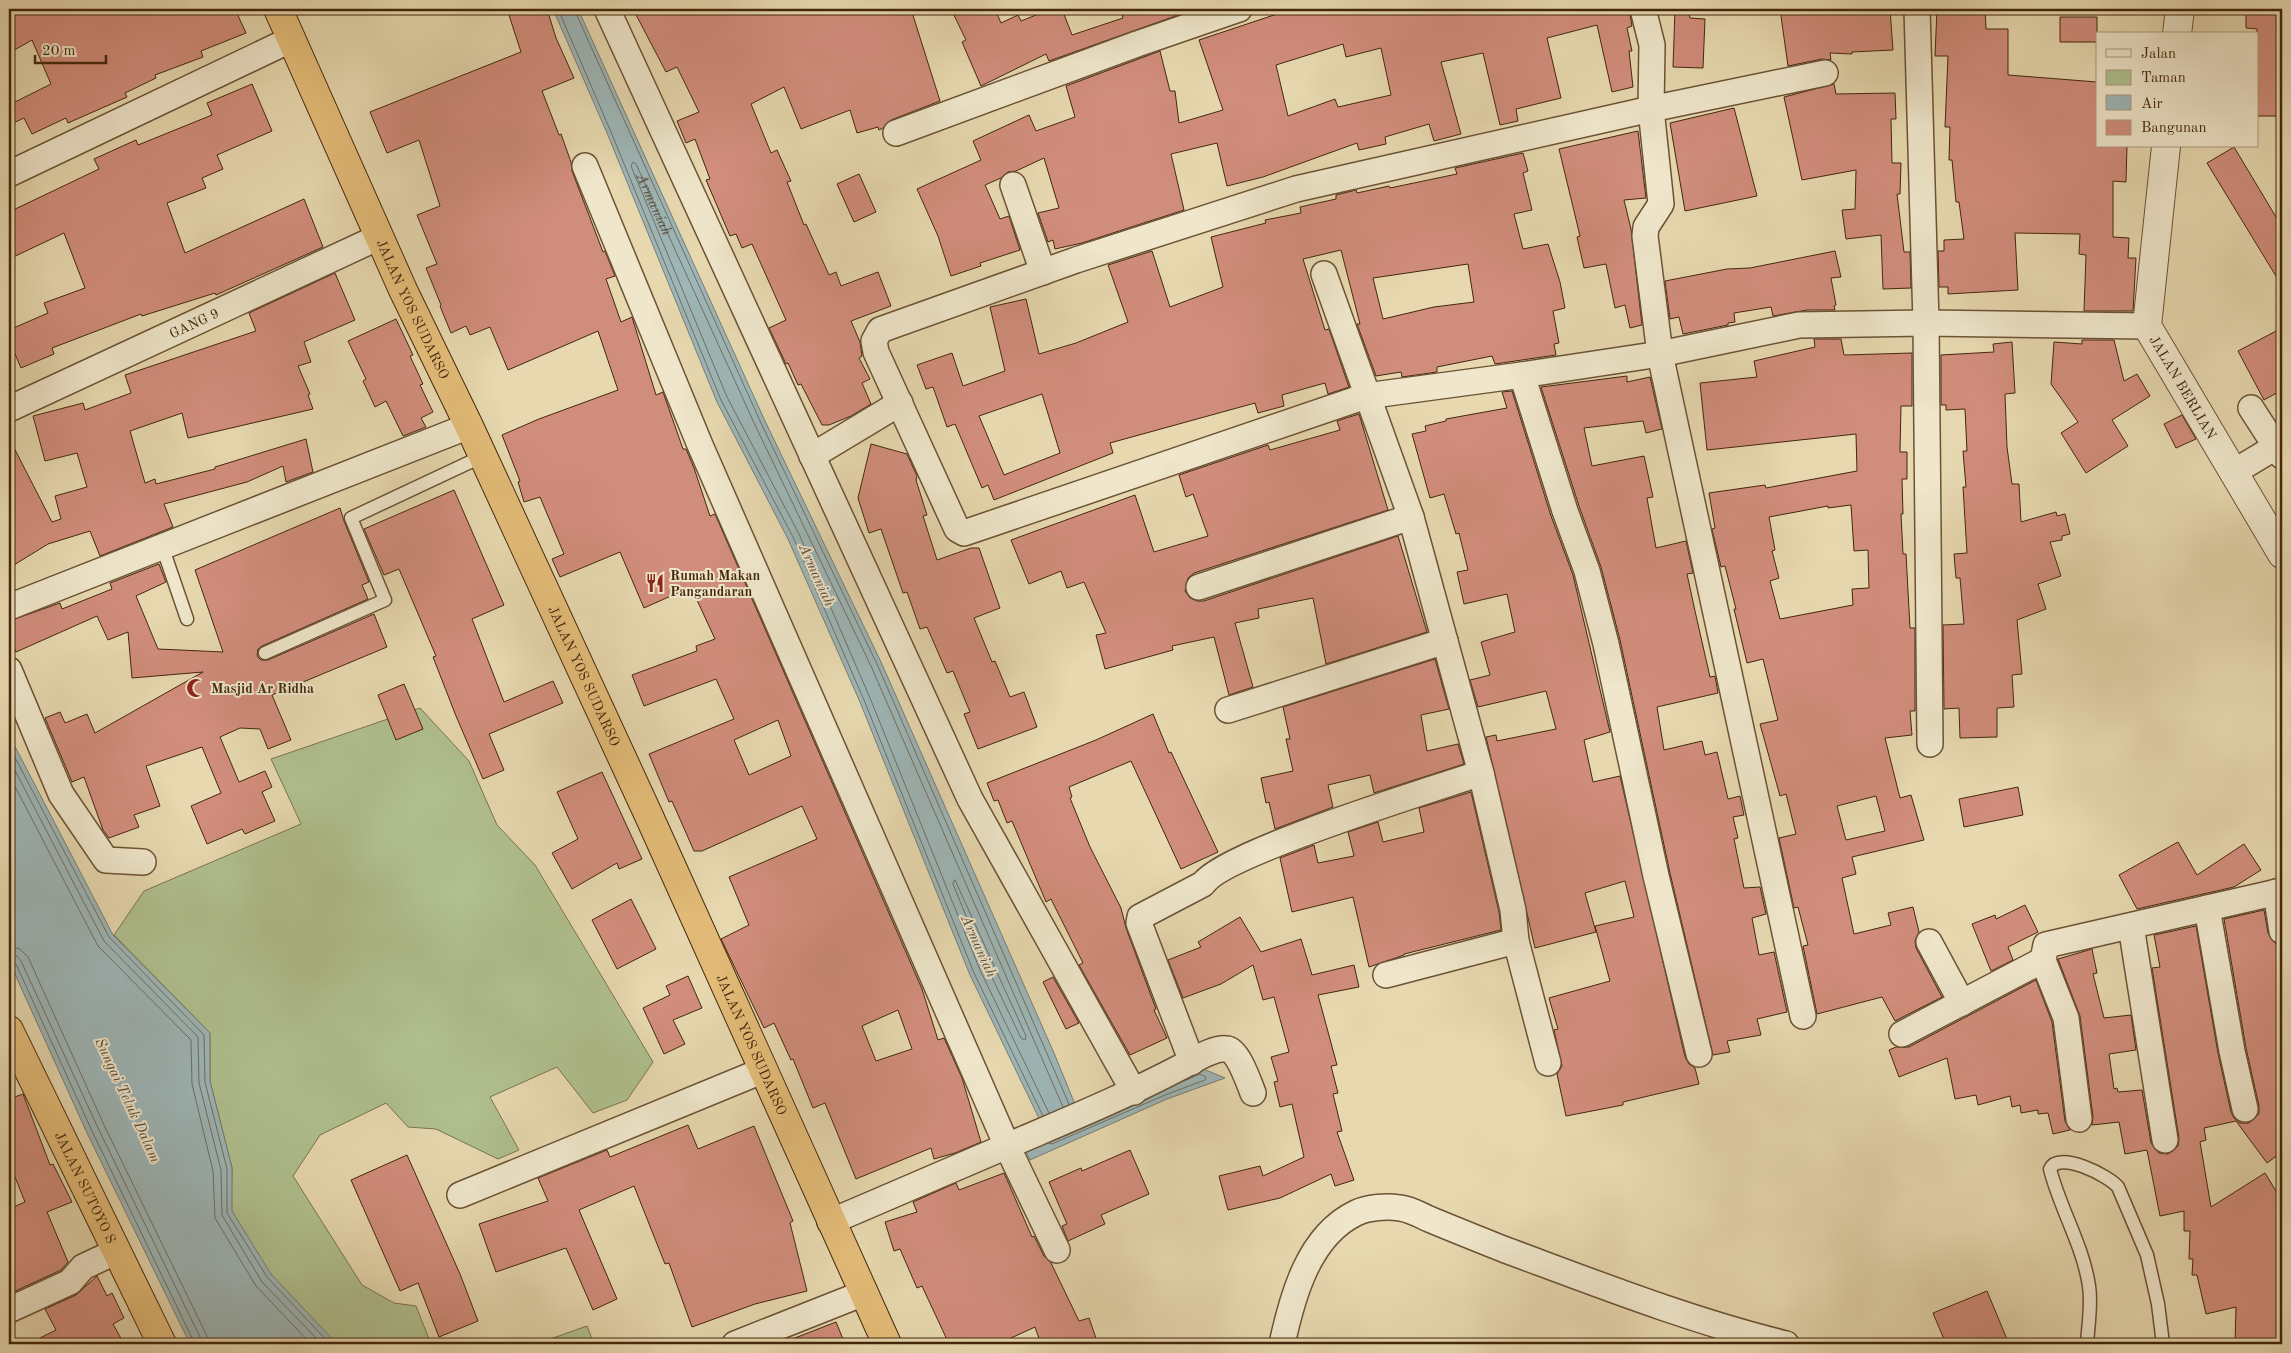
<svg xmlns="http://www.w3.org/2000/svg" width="2291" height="1353" viewBox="0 0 2291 1353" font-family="'Old Standard TT',serif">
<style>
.green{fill:#b0c08f;stroke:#7a744e}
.water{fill:#9db6b7;stroke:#797d73}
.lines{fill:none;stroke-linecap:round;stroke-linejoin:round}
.shore{stroke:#706e62;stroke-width:1}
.building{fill:#d18d7c;stroke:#43270c;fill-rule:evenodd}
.service-casing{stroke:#6c5335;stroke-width:15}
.minor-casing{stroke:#6c5335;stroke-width:28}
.tertiary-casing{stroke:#6c5335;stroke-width:30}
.trunk-casing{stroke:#43270c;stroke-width:30}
.service{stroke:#efe6cb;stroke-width:12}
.minor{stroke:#efe6cb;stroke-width:25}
.tertiary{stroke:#efe6cb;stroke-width:28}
.trunk{stroke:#e4bc78;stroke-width:28}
.labels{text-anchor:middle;stroke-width:4;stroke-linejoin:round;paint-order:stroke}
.street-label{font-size:14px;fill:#43270c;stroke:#efe6cb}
.poi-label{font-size:14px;font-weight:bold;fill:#43270c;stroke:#efe6cb;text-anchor:start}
.water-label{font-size:15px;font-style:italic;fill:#5a4b37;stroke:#efe6cb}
</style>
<rect width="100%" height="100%" fill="#e7d8af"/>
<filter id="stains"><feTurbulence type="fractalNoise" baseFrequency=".004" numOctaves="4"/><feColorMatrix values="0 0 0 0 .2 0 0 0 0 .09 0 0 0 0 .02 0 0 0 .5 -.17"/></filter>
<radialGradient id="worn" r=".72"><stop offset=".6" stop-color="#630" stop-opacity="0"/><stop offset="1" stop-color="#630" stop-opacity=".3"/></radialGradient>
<path class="green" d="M420,708L469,761L497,825L535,865L653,1062L627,1100L593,1113L557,1067L490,1097L519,1150L498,1159L436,1129L408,1127L386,1103L320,1135L293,1176L362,1285L394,1303L416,1306L431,1344H304L230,1258L232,1168L210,1081V1033L114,935L144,891L301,824L271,759Z
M587,1326L594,1344H536Z"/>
<path class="water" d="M553,9H578L765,421L881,662L1054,1053L1081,1119L1201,1068L1225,1078L1167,1099L1030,1160L1023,1146L1047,1135L970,975L860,702L788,539L717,402L607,133Z
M9,735L113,935L210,1033V1081L232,1168V1211L271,1274L337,1344H190L87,1133L9,961Z"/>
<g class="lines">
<g class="shore">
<path d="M558,9L611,132L721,400L793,537L864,700L974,973L1043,1116"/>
<path d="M574,9L761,423L877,664L1069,1104"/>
<path d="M9,746L109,937L204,1035L205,1082L227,1169V1213L267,1277L330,1344"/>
<path d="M9,759L104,941L198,1037L199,1083L221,1170L222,1215L262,1282L322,1344"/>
<path d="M9,775L98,946L191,1040L192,1084L213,1171L215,1218L256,1286L311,1344"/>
<path d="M955,880L1026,1036L1025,1040L1021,1038L987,967L953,884Z"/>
<path d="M9,946L20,949L28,957L104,1125L206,1334L208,1344"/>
<path d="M9,954L16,955L21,961L98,1128L200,1337L201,1344"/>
<path d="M9,960L16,964L92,1131L195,1344"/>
<path id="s1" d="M1049,1113L980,970L870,698L799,534L727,397L631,166L633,162L636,164L755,425L871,666L1063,1107"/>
<path d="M1049,1143L1052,1144L1165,1095L1205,1080L1206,1077L1200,1074L1184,1081"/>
</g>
</g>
<path class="building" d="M9,9H235L246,33L201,51L203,57L155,75L156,78L125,93L127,97L68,123L66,118L32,134L24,118L9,125V105L51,84L32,40L9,53Z
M507,9H547L556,38L574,78L542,91L559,135L561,134L571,162L572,171L603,252L605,251L615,276L606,279L621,322L632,317L656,395L663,392L683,449H686L694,468L710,516L715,514L922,989L938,1040L944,1038L962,1078L981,1142L955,1153L934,1159L931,1148L856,1179L825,1103L813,1108L793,1059L791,1060L774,1023L764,1028L721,939L749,925L729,877L817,839L802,806L702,851H694L672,801L669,802L649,754L734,719L716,679L644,706L632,675L697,651L696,646L715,639L691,587L644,608L620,552L560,577L552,559L564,554L540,497L524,502L518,482L520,481L502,435L539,419L618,390L598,331L508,370L490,327L470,335L466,326L451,333L440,306L441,305L426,268L437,264L417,215L440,206L419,140L387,153L370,112L521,52ZM778,720L791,756L749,775L734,740ZM898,1010L912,1049L876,1061L862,1026Z
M633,9H911L940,101L891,120L883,128L879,130L878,127L857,133L850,110L801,129L784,87L751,104L771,153L777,150L791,181L787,182L804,225L806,224L829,275L836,272L841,286L878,272L891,306L851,321L860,342L862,356L859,358L870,379L862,383L871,404L851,416L829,425H822L801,384L798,385L788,363L786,364L769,328L786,320L752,244L742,248L736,234L730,236L706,180L710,179L695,139L686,143L677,121L699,112L677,67L666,72Z
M951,9H995L1001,23L1018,15L1021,21L1051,9H1062L1072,35L1123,18L1122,14L1137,9H1195L1049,61L1046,54L981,86L962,42L966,40Z
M1292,9H1629L1632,26L1627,28L1632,51H1629L1633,87L1612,92L1597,25L1547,38L1561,98L1516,109L1518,121L1500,125L1483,53L1441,62L1461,134L1434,141L1429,124L1385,137L1386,144L1359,150L1357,143L1263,177L1227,186L1217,143L1171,154L1184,210L1082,243L1055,249L1053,240L1048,242L1038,213L1059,208L1044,158L1016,171L1008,172L1001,178L985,185L1000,219L1009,216L1020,250L980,263L981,266L951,276L938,236L917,189L981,160L973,141L1029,115L1036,131L1075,117L1066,86L1160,51L1170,91H1175L1179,123L1223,110L1199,40ZM1343,44L1346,57L1381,48L1391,95L1338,107L1335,99L1288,116L1276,65Z
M1675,9H1688L1690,18L1705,19L1703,68L1673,67Z
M1780,9H1890L1893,50L1852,52V54L1830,53L1831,60L1822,59L1788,66Z
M1937,9H1985L1986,29H2008V75L2097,82V146H2127L2126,182L2113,181V237L2129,238L2128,258H2136L2133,311H2084L2086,255L2079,254L2080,234L2015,233L2018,290L1948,294V287H1939L1938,251H1944V240L1964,239L1959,202H1956L1952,160H1949L1950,127H1945L1948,56H1935Z
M2246,9H2282V116H2257V29L2246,28Z
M2060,17H2097V42H2060Z
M252,84L272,131L217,155L223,169L202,178L206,188L167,203L185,253L304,199L323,247L216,295L215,293L142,316L141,314L52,348L54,354L21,368L9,340V330L48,313L44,303L85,288L64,233L9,259V212L99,169L94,159L136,140L138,145L212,115L207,103Z
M1834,84L1836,94L1895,93L1896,119H1891L1892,163H1901L1900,194H1897L1904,252H1910L1911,288L1883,289L1881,235L1846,239L1842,210L1855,209L1856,170L1802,180L1784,97Z
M1734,108L1757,196L1685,211L1670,123Z
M1638,131L1646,198L1624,200L1631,229L1642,325L1630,328L1625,305L1615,308L1606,264L1584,268L1577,237L1580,236L1559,149Z
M2234,147L2282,227V286L2207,163Z
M1523,153L1528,171L1523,173L1532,210L1514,214L1523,249L1548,244L1560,282L1565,308L1553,311L1559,343L1554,344L1556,355L1495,364L1492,356L1437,367V372L1402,377L1401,372L1376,376L1357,324H1360L1341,250L1303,259L1325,330L1329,329L1349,387L1328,394L1325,383L1282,395L1284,406L1258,413L1255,403L1110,443L1113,453L994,500L988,485L982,488L955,424L947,427L933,387L926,389L917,365L952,353L963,386L1005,371L990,307L1026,299L1039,354L1076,343L1128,322L1108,265L1152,251L1170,307L1223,287L1211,237L1266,223L1265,220L1301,213L1300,207L1336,199V195L1356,190L1357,193L1389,186L1390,188L1457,174L1455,168ZM1468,264L1474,302L1434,307L1383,319L1373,278ZM1042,394L1060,453L1004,475L979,416Z
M859,174L876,212L854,222L837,184Z
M1835,251L1841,277L1831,278L1836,305L1834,306L1835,310H1807L1773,316L1771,307L1734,313L1735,322L1728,323V325L1683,334L1679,317L1670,319L1665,281L1727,269L1750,268Z
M335,273L355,320L304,342L311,362L298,366L310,394L308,395L313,409L188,438L182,413L130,431L145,483L155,479L156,484L215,469V467L306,439L313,472L286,482L283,466L247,482L164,504L173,527L100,556L90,531L48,544L9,568V438L52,522L61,519L55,496L87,487L77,453L45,461L33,416L83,403L85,410L131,393L125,375L256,331L249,313Z
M396,319L413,355L410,356L423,384L420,385L433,412L421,418L426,427L403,436L386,401L375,407L363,381L366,379L348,341Z
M2282,328V390L2264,400L2238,351Z
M1814,339H1841L1844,355L1912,353V406H1901L1900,452H1907V479H1902L1903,514H1901L1903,554H1906L1910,628H1915V711H1910L1912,735L1885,738L1900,798L1911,795L1924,840L1852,857L1856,874L1842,878L1854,934L1891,925L1888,913L1913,907L1919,932L1915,941L1916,948L1942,997L1895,1021L1882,997L1817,1014L1803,946L1808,945L1798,907L1794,908L1779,838L1796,834L1786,794L1780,796L1760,724L1778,720L1763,659L1747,663L1734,609H1736L1725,566L1721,567L1712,529L1715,528L1709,493L1765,485L1766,488L1857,471L1856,434L1707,450L1700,383L1757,377L1754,361L1815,347ZM1851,505L1854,551L1868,550L1869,588L1852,589L1853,605L1780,619L1770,581L1779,578L1772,551L1775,550L1769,517L1828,506V508ZM1876,796L1885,831L1846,840L1837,806Z
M2082,340H2114L2124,381L2137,374L2150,396L2112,420L2128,446L2086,473L2061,433L2078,422L2051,384L2054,342L2082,344Z
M2012,342L2015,393L2005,394L2007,447L2012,484H2019L2021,522L2056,512L2057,516L2065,514L2070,534L2062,536V540L2050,542L2061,576L2038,584L2046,609L2017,620L2022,674L2012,675L2014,707L1997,708V737L1960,738L1959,708L1944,709L1943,625L1964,624L1960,578H1956L1954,554L1967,553L1963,487H1966L1963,451H1967L1965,409L1946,410V405H1941V355L1994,352L1993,344Z
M1627,376V382L1650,377L1662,429L1646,433L1643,421L1584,428L1592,466L1644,456L1653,497L1647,498L1656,548L1686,541L1693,573L1687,574L1695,611L1710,677L1715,676L1718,693L1657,707L1664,750L1702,741L1705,755L1717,752L1728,799L1740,796L1744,815L1733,817L1738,838L1734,839L1744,888L1760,887L1766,914L1752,918L1759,955L1774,952L1787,1012L1757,1019L1761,1035L1727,1041L1730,1052L1713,1055L1670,873L1620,640L1601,567L1579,506L1541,387Z
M1512,391L1551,516L1573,575L1610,732L1584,740L1593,782L1620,776L1685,1057L1689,1064L1695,1068L1699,1084L1623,1102V1105L1566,1116L1557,1074L1562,1066L1554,1030L1558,1029L1549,998L1610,981L1595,926L1634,917L1625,881L1585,893L1596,932L1535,948L1486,737L1496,735L1497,741L1556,729L1546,691L1478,707L1470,680L1490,675L1481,642L1515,632L1507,594L1464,604L1457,572L1468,570L1459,533L1456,534L1444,494L1430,498L1412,434L1426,431L1425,426L1446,421V419L1507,408L1502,392Z
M1359,414L1388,510L1194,573L1188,578L1185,591L1190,598L1197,601H1204L1398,536L1427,632L1326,664L1313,598L1258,609L1259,618L1235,623L1253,687L1229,695L1214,637L1172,646L1173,650L1105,669L1096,635L1106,633L1084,582L1067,588L1061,571L1029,584L1011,540L1135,495L1154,552L1208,536L1193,494L1186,497L1179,475L1268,445L1270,450L1340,430L1337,421Z
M2182,415L2196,439L2176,448L2164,424Z
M871,444L907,454L917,476L916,480L927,515L923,516L937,560L971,548H979L1000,608L974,618L992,662L995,661L1010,697L1024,692L1037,727L978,749L964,714L970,712L953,671L947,673L927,627L920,629L907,592L903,593L881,529L869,533L858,498Z
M454,490L504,605L472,619L504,702L553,681L563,703L489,734L504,770L483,779L456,716L433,657L436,656L399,569L384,575L364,529Z
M340,508L344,521L369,582L362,585L368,599L262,646L258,649L257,656L261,660H268L374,614L387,647L272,695L291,740L268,749L260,729L240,728L220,737L239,782L265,771L272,787L262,792L275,821L245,834L242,829L207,844L191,806L221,793L202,747L146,766L160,806L134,815L139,827L109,838L103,830L84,777L72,782L45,718L60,712L65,723L87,714L95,733L203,672L132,678L128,632L108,640L97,616L16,652L9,636V621L60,603L62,609L112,589L110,583L159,564L166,582L136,596L158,649L223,652L195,570Z
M1435,659L1449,709L1421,715L1427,751L1458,744L1464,764L1374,793L1370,775L1328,785L1333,807L1275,829L1269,802L1266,803L1261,778L1293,771L1286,739H1290L1283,707Z
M404,684L423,729L396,740L378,695Z
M1153,714L1169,753L1171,752L1218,852L1181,869L1131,761L1069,787L1072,797L1070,798L1090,847L1121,908L1126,928L1156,1009L1154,1010L1167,1038L1130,1055L1079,965L1083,963L1051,899L1046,902L1012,821L1007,823L998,800L994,801L987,783L1096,740Z
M602,772L642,859L619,869L617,863L572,889L552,853L578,839L557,792Z
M2018,787L2023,815L1964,827L1959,799Z
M1471,792L1499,912L1501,930L1404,954V955L1369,967L1353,897L1292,912L1280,858L1314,845L1318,863L1354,856L1348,832L1378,822L1383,842L1424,832L1419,808Z
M2178,842L2197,875L2244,844L2261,870L2234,887L2137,909L2119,875Z
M631,899L656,949L617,969L592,920Z
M2025,905L2038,932L2008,947L2013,960L1991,971L1972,924L1995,915L1996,919Z
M2264,910L2268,933L2276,944L2282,972V1152L2267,1163L2236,1121L2204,1128L2206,1140L2200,1142L2211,1207L2265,1173L2282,1201V1344H2235L2236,1307L2206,1314L2197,1275H2192L2193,1259H2189L2190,1231H2184V1211L2160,1216L2147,1150L2125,1154L2119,1122L2092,1125L2093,1117L2080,1016L2058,959L2092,949L2097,973L2093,974L2104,1018L2131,1015L2136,1050L2109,1054L2114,1089L2117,1088L2118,1092L2142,1090L2151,1143L2159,1153L2168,1154L2178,1146L2179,1138L2152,968L2160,967L2154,935L2196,926L2218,1053L2231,1112L2234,1118L2240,1123H2249L2259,1114V1106L2246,1048L2224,919Z
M1240,917L1261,952L1301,939L1312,975L1354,965L1359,987L1318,995L1337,1065L1331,1066L1338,1093L1333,1094L1342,1131L1337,1132L1354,1180L1335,1186L1331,1174L1280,1198L1228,1210L1219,1176L1260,1166L1263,1176L1304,1157L1292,1104L1280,1107L1274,1082L1278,1081L1271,1057L1289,1052L1274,997L1263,1000L1253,965L1221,984L1183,998L1168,960L1201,947L1198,942Z
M688,976L702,1008L673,1020L685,1044L664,1054L643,1008L670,995L666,986Z
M1053,977L1079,1023L1066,1029L1043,982Z
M2036,980L2052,1022L2065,1121L2070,1130L2053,1134L2048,1113L2038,1114V1110L2021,1113L2020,1105L2012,1107L2010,1096L1978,1105L1976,1095L1955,1099L1947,1058L1899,1077L1889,1050L1896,1047H1909Z
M23,1094L50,1165L53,1164L72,1202L47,1212L68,1262L61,1270L9,1294V1209L25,1202L9,1162V1099Z
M688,1125L698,1149L754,1126L793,1221L790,1223L807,1291L755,1304L692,1327L669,1263L665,1264L634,1186L579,1210L617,1299L593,1310L566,1248L496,1272L479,1224L548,1201L538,1178L607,1150L610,1157Z
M1130,1150L1149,1194L1101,1215L1105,1224L1068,1241L1062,1226L1067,1224L1049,1182L1081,1168L1082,1171Z
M407,1155L460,1274L478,1321L439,1337L418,1283L400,1291L351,1180Z
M1004,1173L1032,1237L1034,1236L1044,1256L1051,1263L1079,1321L1089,1318L1097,1341L1086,1344H1041L1035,1327L998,1344H949L922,1286L917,1288L900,1249L894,1251L885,1222L917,1212L913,1202L956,1183L959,1190Z
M97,1276L107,1296L112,1293L124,1318L113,1324L124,1344H28L56,1330L45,1309L76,1295Z
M1987,1291L2009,1344H1946L1933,1313Z
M836,1322L845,1344H782V1343Z"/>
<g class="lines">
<g class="service-casing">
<path id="service" d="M162,546L187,619
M265,653L385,600L351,518L483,456
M2087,1344C2088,1326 2092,1304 2089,1286C2083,1245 2060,1209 2050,1169C2059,1150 2109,1176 2118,1187L2147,1255L2158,1304L2163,1344"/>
</g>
<g class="minor-casing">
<g id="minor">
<path d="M607,9L970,799L1134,1092"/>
<path d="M1643,9L1652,45L1651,109L1661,204L1646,227L1645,236L1660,354L1803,1016"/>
<path d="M1917,9L1926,323L1930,744"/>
<path d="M1825,73L1651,109L1296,189L1076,260L880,330L874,341L876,352L957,529L964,533L1366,396L1522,375L1660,354L1799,325L1926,323L2147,326"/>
<path d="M896,133L1137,44L1239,9"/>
<path d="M585,166L700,445L1007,1146L830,1222"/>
<path d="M9,174L292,39"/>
<path d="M1013,185L1043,272"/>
<path d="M1324,274L1411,517L1481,773L1513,910L1516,941L1548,1063"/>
<path d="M1522,375L1565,511L1587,571L1606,644L1656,876L1699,1054"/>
<path d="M2251,408L2282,456"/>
<path id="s2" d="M9,409L379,237"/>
<path d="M812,456L900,403"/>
<path d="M2234,472L2282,443"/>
<path d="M1199,587L1411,517"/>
<path d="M9,607L469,426"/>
<path d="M9,670L61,794L106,860L143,862"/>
<path d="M1228,710L1445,641"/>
<path d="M2276,892L2282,931"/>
<path d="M2207,908L2232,1051L2245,1109"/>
<path d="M2131,926L2165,1140"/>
<path d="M1929,942L1962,1003"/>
<path d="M1386,975L1516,941"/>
<path d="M1902,1034L2043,960"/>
<path d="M1192,1062L1139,923L1140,917L1203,884C1223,853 1434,789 1481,773"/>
<path d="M2079,1119L2066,1018L2043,960L2046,945L2282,891"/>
<path d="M460,1195L764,1070"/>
<path d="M1057,1250L1007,1146C1065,1121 1124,1097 1181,1067C1193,1061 1213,1047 1227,1049C1238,1050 1249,1083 1253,1093"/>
<path d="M9,1310L70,1282L83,1267L117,1251"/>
<path d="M735,1344L864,1293"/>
<path d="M1282,1344C1292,1298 1308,1236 1356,1213C1368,1207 1387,1206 1400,1208C1410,1209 1420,1215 1429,1219C1453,1229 1478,1239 1503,1249C1595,1283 1691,1321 1786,1344"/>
</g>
</g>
<g class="tertiary-casing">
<g id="tertiary">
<path d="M2177,34L2180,9"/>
<path id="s3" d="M2166,146L2147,326L2282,554"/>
</g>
</g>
<g class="trunk-casing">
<g id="trunk">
<path id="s4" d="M278,9L403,290L469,426L649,816L887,1344"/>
<path id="s5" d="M9,1030L162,1344"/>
</g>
</g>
<use href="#service" class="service"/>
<use href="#minor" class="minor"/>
<use href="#tertiary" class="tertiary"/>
<use href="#trunk" class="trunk"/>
</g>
<defs>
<g id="restaurant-bare" transform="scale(1.5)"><path d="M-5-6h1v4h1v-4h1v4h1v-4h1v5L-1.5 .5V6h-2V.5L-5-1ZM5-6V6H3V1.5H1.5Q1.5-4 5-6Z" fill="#8f2418" stroke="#efe6cb" stroke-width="2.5" paint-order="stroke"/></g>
<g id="mosque-bare" transform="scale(1.5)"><path d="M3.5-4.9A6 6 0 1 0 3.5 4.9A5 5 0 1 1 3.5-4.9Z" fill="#8f2418" stroke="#efe6cb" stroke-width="2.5" paint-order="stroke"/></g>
</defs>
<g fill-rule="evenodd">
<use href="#restaurant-bare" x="655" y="583"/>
<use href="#mosque-bare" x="196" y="688"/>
</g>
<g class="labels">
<g class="street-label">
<text dy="5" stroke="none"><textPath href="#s4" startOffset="329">JALAN YOS SUDARSO</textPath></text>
<text dy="5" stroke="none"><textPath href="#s2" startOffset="204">GANG 9</textPath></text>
<text dy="5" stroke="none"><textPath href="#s3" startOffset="252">JALAN BERLIAN</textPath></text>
<text dy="5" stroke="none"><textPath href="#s4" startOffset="734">JALAN YOS SUDARSO</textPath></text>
<text dy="5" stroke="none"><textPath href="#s4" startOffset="1139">JALAN YOS SUDARSO</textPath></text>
<text dy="5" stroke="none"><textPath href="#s5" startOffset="175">JALAN SUTOYO S</textPath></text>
</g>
<g class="poi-label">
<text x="670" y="580">Rumah Makan<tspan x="670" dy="16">Pangandaran</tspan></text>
<text x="211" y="693">Masjid Ar Ridha</text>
</g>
<g class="water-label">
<text dy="5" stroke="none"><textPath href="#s1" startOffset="1088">Armaniah</textPath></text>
<text transform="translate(817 575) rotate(66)" y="5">Armaniah</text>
<text transform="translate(979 946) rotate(66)" y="5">Armaniah</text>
<text transform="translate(128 1100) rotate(65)" y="5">Sungai Teluk Dalam</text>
</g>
</g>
<rect width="2291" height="1353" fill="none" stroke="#e7d8af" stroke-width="30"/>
<rect x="10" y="10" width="2271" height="1333" fill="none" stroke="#43270c" stroke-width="2.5"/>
<rect x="15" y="15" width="2261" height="1323" fill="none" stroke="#43270c"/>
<rect x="2096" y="32" width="162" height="115" fill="#efe6cb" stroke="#aa9a7f"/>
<rect x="2106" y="49" width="25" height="8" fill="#efe6cb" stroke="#aa9a7f"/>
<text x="2141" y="58" font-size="15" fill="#43270c">Jalan</text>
<rect x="2106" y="70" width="25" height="15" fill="#b0c08f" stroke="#aa9a7f"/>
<text x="2141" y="82" font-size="15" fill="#43270c">Taman</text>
<rect x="2106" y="95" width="25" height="15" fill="#9db6b7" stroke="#aa9a7f"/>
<text x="2141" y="108" font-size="15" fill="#43270c">Air</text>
<rect x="2106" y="120" width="25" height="15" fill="#d18d7c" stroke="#aa9a7f"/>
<text x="2141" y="132" font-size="15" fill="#43270c">Bangunan</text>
<path d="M35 55v8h71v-8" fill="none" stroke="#43270c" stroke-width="2.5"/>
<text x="42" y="55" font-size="15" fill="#43270c" stroke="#efe6cb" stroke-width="4" paint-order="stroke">20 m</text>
<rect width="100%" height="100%" filter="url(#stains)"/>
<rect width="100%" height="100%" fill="url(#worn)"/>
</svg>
